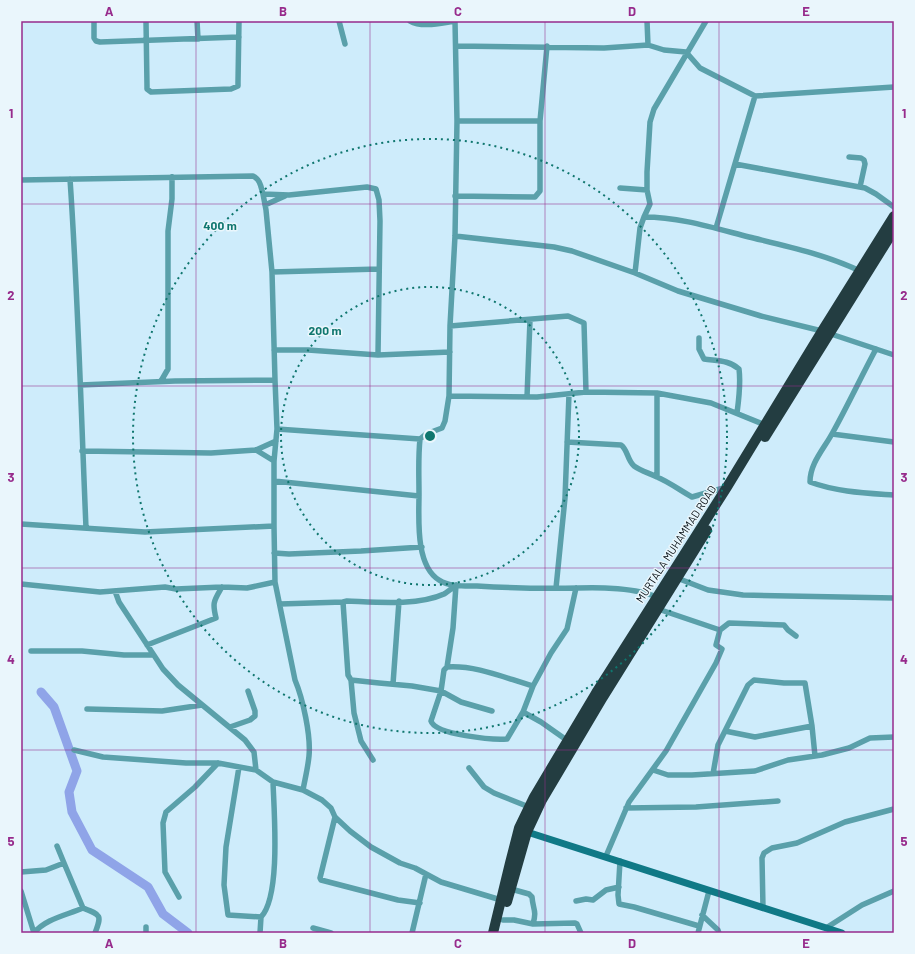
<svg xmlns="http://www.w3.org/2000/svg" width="915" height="954" viewBox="0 0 915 954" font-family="Barlow,sans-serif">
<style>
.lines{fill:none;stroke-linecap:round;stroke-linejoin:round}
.river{stroke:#8fa4e8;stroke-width:9}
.street{stroke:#5aa0aa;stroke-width:5.5}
.secondary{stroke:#107986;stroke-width:7}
.highway{stroke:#233d41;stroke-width:10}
.grid{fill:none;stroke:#972b8c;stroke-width:1;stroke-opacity:0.55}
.ring{fill:none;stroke:#0f766e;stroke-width:2;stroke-dasharray:2 4}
.labels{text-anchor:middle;stroke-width:3;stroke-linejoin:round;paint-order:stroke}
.street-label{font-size:11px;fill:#040d12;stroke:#eaf6fc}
.centre{fill:#0f766e;stroke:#eaf6fc;stroke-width:2}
.ring-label{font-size:12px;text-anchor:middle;font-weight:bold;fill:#0f766e;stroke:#eaf6fc;stroke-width:3;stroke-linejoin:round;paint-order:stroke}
.neatline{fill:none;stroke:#972b8c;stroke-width:1.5}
.grid-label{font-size:13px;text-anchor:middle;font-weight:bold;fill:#972b8c}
</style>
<rect width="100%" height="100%" fill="#ceecfb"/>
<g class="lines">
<path class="river" d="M41,692L54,707L77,771L69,792L72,812L92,850L148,887L163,914L188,933"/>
<path class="street" d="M94,21V38L96,41L100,42L239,37
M146,21L147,86V89L151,92L231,89L238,86V82L239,21
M197,21L198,39
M339,21L345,44
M410,21C422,28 441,23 455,21
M455,21L457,121L455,236L450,326L449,396L445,421L442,428L426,434L420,439C418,458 419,476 419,494C419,518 415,565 439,580C449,587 465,586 477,586C511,588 544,589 578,588C598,587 638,588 656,597
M647,21L648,45
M456,46L604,48L648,45L664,50L686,52L700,68L755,96L894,87
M457,121H540
M849,157L861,158L864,160L865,164L860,187
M735,164L865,188L876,194L894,207
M70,179C78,295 81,411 86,528
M21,180L253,176C260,179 261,187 263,194L289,195L367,187L376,189L379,200L380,221L378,355
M620,188L647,190
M263,194L266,210L272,272L275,380
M455,196L535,197L540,191V121L547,46
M265,205L285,196
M644,217C679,217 714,228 749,237C786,246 824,254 860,271
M716,228L755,96
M455,236L554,247L572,251L635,273L678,291L761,316L822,331L894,355
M272,272L379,269
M635,273L640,228L644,217L650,204L647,190V172L650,122L654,109L706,21
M450,326L568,316L584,323L586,392
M699,338V349L704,359C717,361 729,360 739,369C741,384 739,398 737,413
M876,349C861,377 848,405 833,432C824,449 810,463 810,482C837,492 866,493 894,495
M274,350H308L378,355L450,352
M161,381L168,369V231L172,199V177
M81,385L175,381L275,380L277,429L274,461V526L275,582L295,680C303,699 311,736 309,756C308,767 305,779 303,790
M657,393V477
M449,396L537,397L586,392L657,393L711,403L765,425
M527,397L530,320
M277,429L420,439
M832,434L894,442
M567,442L621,445C628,450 627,460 634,466C641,471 649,473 657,477C669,482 681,491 692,497L727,487
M256,450L274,461
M82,451L211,453L256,450L276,441
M274,481L419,496
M21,524L145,532L274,526
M274,553L289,554L361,551L422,547
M677,578L708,590L743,595L894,598
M21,584L100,592L165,587L176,589L222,587L247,588L275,582
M456,585L453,628L447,667L444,670L441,691L431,721C435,735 494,740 507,739L523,712L533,686L551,653L567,629L576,588
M556,588L565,498L569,394
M115,591L119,602L163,669L178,685L245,740L254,752L256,770
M280,604L343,602
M720,630L729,623L784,625L788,630L796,636
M147,645L216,618C212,602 214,601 222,587
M31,651H82L124,655H153
M447,667C476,665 505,678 533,686
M351,680L379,683L412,686L441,691L461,702L492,711
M393,684L399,601
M87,709L162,711L202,705
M523,712L541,722L568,741
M230,727L250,720L255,716V711L248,691
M725,731L755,737L812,726L815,756
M74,750L103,757L186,763H218L256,770L273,782L303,790L322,800L331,808L335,817L350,831L371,847L400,863L415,868L441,882L501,900
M373,760L361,741L354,713L351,680L348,675L343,602L347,601C375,602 418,606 444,594C448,592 452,588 456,585
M239,767L226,847L224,885L228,915L261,917
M469,768L484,787L494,793L529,807
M653,770L668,775H692L755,771L788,760L822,755L849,748L870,738L894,737
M713,774L718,745L748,685L754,680L784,683H805L812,726
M626,808L696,807L778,801
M335,817L320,878L321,880L398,900L420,903
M606,856L629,802L666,751L716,663L722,649L716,645L720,630L658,609
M620,861L618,895L619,904L634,907L699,926
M64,863L83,908C101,915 102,915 95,933
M21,872L46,870L64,863L57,846
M511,889L529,894L532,897C533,910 537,910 533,924
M21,891L34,933
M179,897L165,872L163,823L166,812L195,787L218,763
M576,901L586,899L593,900L606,890L619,887
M763,908L762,858L764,853L772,848L797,843L845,822L894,809
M702,915L718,930L719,933
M503,920H514L533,924L575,923L577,924L581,933
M146,927V933
M313,928L331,933
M826,928L862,905L894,891
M34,933C45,919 67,915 83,908
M260,933L261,917C281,896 274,812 273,782
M412,933L426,874
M698,933L709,891"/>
<path class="secondary" d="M524,831L842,933"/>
<path class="highway" d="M765,437L894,230
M507,902L527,832L542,800L603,697L707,530
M493,933L510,863L519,828L534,797L596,693L727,487L822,331L894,216"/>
</g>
<path class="grid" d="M196,21V933M370,21V933M545,21V933M719,21V933M21,204H894M21,386H894M21,568H894M21,750H894"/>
<g class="ring">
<circle cx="430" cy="436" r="149"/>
<circle cx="430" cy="436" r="297"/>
</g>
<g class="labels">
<g class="street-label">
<text transform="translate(676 544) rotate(-57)" y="4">MURTALA MUHAMMAD ROAD</text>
</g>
</g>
<circle cx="430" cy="436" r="6" class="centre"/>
<g class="ring-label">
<text x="220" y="230">400 m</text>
<text x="325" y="335">200 m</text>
</g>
<rect width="915" height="954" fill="none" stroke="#eaf6fc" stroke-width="44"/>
<rect x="22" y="22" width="871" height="910" class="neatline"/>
<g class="grid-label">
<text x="109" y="16">A</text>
<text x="283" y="16">B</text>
<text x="458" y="16">C</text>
<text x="632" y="16">D</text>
<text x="806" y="16">E</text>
<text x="11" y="118">1</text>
<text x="904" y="118">1</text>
<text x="11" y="300">2</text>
<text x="904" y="300">2</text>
<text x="11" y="482">3</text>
<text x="904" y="482">3</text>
<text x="11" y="664">4</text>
<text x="904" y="664">4</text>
<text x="11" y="846">5</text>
<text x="904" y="846">5</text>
<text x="109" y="948">A</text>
<text x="283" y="948">B</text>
<text x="458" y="948">C</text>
<text x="632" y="948">D</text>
<text x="806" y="948">E</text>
</g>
</svg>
